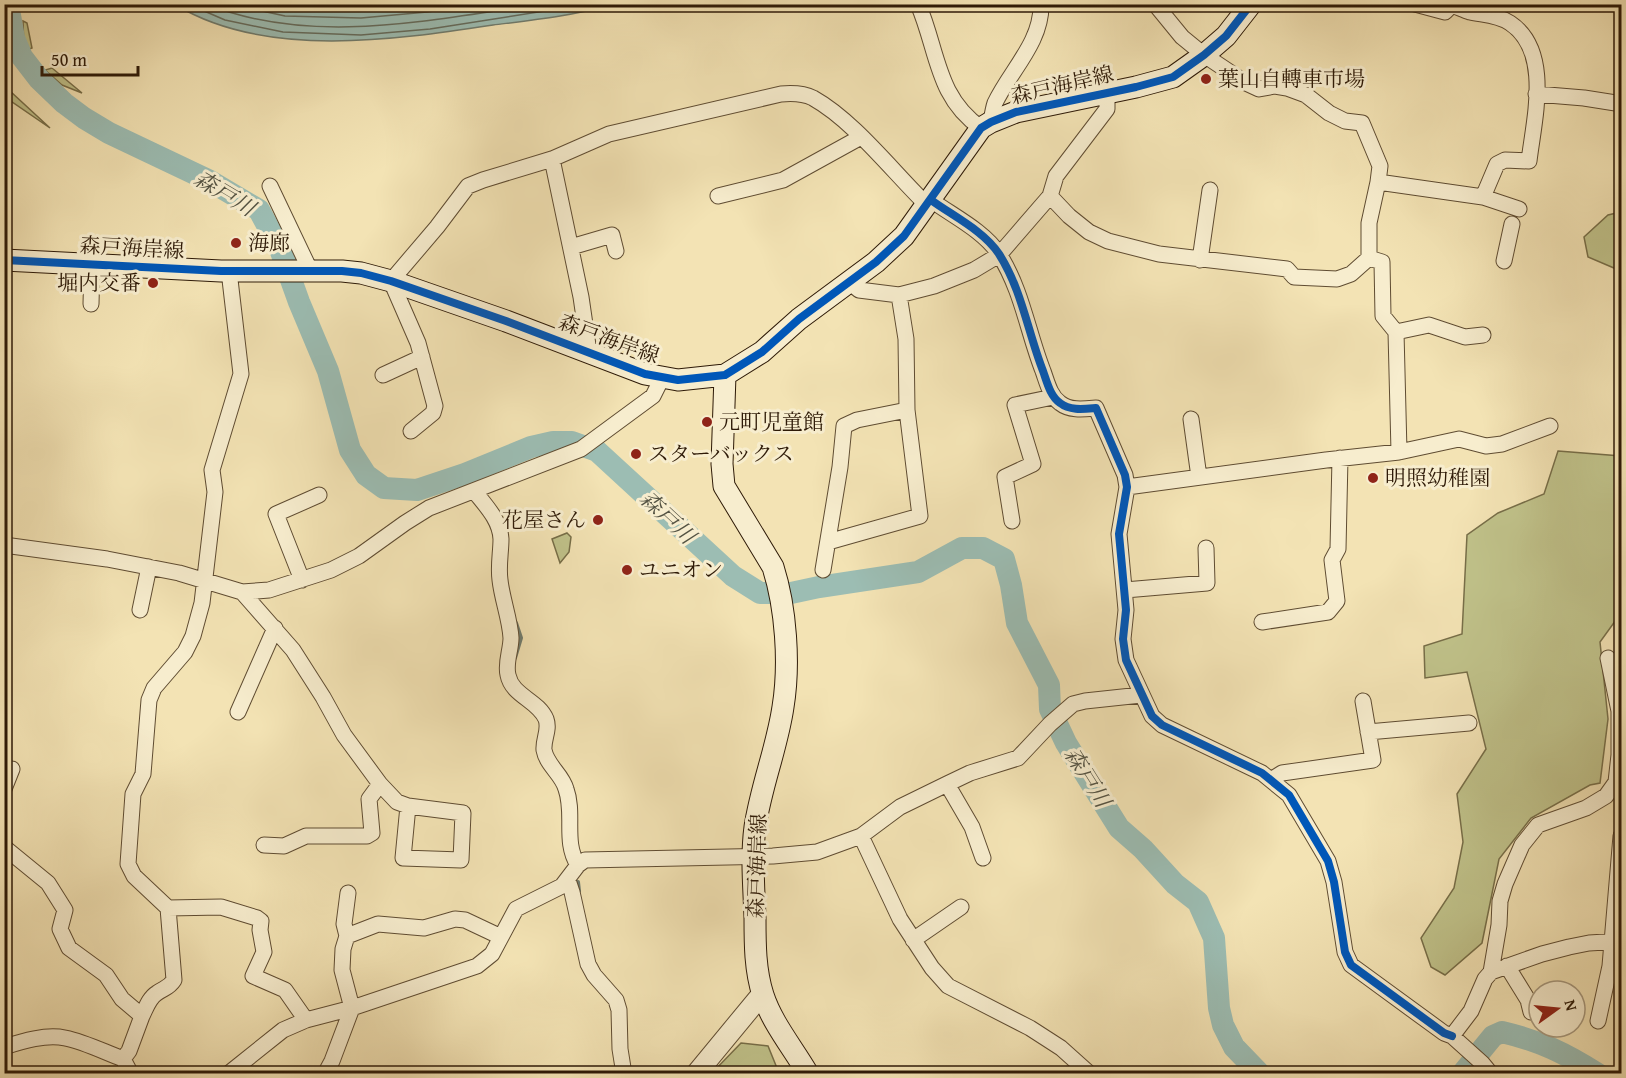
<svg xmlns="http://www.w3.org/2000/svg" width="1626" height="1078" viewBox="0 0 1626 1078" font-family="'Gentium Book Plus','Noto Serif JP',serif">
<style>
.green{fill:#c0c28a;stroke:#776e48;stroke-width:1.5}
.water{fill:#9cbdb3;stroke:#707c6e;stroke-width:1.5}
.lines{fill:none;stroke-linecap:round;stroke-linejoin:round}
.shore{stroke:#656c5d;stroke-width:1.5}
.stream{stroke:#707c6e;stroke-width:4}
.river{stroke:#9cbdb3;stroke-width:22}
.minor-casing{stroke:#5f4c32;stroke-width:17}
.tertiary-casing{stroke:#5f4c32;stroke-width:22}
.secondary-casing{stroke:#2e1a07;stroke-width:23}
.minor{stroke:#f7edce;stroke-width:15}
.tertiary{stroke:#f7edce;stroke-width:20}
.secondary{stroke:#f7edce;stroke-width:21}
.cycleway-casing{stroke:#f7edce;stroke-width:11}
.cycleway{stroke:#0057b8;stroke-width:8}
.poi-dot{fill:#8f2418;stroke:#f7edce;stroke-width:2}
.labels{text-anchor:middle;stroke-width:6;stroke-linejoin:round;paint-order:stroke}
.poi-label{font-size:21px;fill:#2e1a07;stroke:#f7edce;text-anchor:start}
.street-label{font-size:21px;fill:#2e1a07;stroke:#f7edce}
.water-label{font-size:22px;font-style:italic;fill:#545343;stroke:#f7edce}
</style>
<rect width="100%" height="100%" fill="#f3e3b4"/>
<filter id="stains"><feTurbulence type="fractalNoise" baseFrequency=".00333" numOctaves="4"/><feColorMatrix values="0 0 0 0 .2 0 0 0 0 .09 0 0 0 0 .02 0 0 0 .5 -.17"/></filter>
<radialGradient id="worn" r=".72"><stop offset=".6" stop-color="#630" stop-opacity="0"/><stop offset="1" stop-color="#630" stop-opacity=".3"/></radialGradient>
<path class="green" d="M23,21L27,23L32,48L24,51Z
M52,68L82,93L62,85L45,70Z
M5,85L10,91L50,128L5,97Z
M1621,212L1622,270L1621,271L1588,257L1584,237L1608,215Z
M1558,451L1621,456V613L1600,642L1608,719L1600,783L1590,785L1531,818L1499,859L1482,943L1445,975L1431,967L1421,938L1454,888L1463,842L1457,794L1486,749L1467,672L1425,678L1424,646L1462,634L1467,535L1498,513L1544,494Z
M567,533L571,537L569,552L560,563L552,539Z
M741,1043L768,1046L779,1073H712Z"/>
<path class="water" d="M176,5H610C572,16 533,20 493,25C395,40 265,59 176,5Z"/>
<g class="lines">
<path class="shore" d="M188,4L225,20L283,32L361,35L430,29L589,4
M206,4C314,47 433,19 544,4
M231,4L285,16L361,18L427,12L481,4"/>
<path class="stream" d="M465,474L476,485
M515,658L521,638L516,623
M578,882L579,891"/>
<path class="river" d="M8,4L14,38L22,57L39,79L64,103L84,118L109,133L210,181L259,210L280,249L299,302L328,371L350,450L366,475L384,488L417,490L465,474L531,447L553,442H572L597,451L733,576L760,593H791L819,587L918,572L962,548H983L1004,559L1011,585L1017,623L1049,685L1050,709L1066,743L1119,828L1143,849L1175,884L1198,902L1214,938L1219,1008L1223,1025L1234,1047L1260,1074
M1462,1074L1493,1036L1502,1032C1540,1041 1565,1053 1598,1074"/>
<g class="minor-casing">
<path id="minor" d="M918,4C938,50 936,97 981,128
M1155,4L1182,37L1204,55L1246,83L1259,89L1275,86L1287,88L1306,95L1329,113L1345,121L1362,123L1380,166L1378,182L1483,197L1519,209
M1415,4L1445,12L1453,4
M1448,4C1456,6 1463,10 1470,12C1484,15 1498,15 1510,23C1552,51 1534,119 1529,161L1505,160L1497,164L1483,197
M1536,94L1584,98L1622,104
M991,122C992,116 993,109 995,103C1010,71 1042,42 1041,4
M552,159L581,297L589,352
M270,186L310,270
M718,196L783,180L861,137
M1050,196L1069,216L1089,232L1108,241L1159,254L1287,269L1294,277L1337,279L1351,274L1369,258L1382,262L1383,316L1396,332
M931,200C953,216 984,231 999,254C1022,290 1028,333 1043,371C1047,382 1050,396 1060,403C1070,411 1084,409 1096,408L1125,475L1127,487L1119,534L1126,610L1123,639L1126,660L1152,716L1162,725L1262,773L1289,795L1328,861L1334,882L1345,952L1351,965L1444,1033L1452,1036
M571,247L612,235L616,251
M1369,258V223L1378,182
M1200,260L1210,190
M1504,261L1512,224
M229,271L241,374L212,470L215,492L202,603L193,636L185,652L154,688L149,700L143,774L133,794L128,864L134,876L168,908L221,907L257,918L261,921L260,930L264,952L253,976L285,990L306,1020
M849,282L859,290L899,295L934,286L974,270L999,255L1050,196L1056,176L1107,109V93
M91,304L92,265
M383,375L422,357
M1191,419L1199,477
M411,431L433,413L435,406L418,343L391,281L437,227L468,186L483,180L552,159L609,134L781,94C792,93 803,93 813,98C854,121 893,172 927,205
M1399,452L1396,332L1429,325L1465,337L1483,335
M1127,487L1326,460L1399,452L1459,439L1486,446L1502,444L1550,426
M475,492C486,506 500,520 501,539C501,552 498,566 500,580C502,599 510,619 511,638C511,650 505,663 508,675C512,696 538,700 546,719C550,730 543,739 544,750C547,766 562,774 566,789C575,814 563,842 578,865
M1012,521L1005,477L1033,464L1015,405L1053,397
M828,542L920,516L907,410
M4,545L107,559L179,573L242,592L293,650L323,697L344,735L380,784L397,802L408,806L403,858L461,860L463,813L408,806
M823,570L840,467L844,426L857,420L907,410L906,339L899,295
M302,580L276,514L319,495
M1125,590L1207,583L1206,548
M242,592L269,590L331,570L359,556L405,523L429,508L581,449L653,396L662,378
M140,610L149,567
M1262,622L1328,612L1337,601L1332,560L1338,549L1340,458
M238,712L275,628
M1368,732L1469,723
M1271,780L1282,773L1373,760L1363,701
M947,784L972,827L983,858
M4,789L12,769
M861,836L900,919L932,968L948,986L1030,1028L1061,1048L1090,1074
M264,845L284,846L306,836H367L372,833L369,799L380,784
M4,847L48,883L65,910L60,929L69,948L106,975L122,999L142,1016L129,1051L123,1059
M568,880L572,892L588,964L594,975L616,1000L619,1010L620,1049L624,1074
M347,936L344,924L348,893
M913,940L961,907
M1507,966L1528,1000L1531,1012
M1491,972L1499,925L1500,901L1505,884L1522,845L1538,825L1586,808L1606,796L1616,782L1619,755V711L1608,658
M142,1016C146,1008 149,998 157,993C164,988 169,988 174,980L168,908
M1598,1021L1610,966L1621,836
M4,1047C23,1041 46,1034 65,1038C85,1042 104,1052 123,1059L131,1074
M4,1072L5,1074
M228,1074L283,1030L306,1020L352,1008L477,966L492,954L516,909L562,886L578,865L585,860L773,856L817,852L861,836L900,807L947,784L970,773L1018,758L1050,724L1073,704L1085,701L1141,695
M325,1074L332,1061L352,1008L342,970L343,949L347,936L378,924L424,928L455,919L465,920L501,937
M1491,1074L1482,1063L1452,1036L1471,1011L1485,979L1491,972L1542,954L1569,947L1589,943L1622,941"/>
</g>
<g class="tertiary-casing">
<path id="tertiary" d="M696,1074L762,994"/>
</g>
<g class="secondary-casing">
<path id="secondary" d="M4,260L221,271H342L361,273L391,281L506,321L645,374L678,380L725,375L762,352L799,319L876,262L904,236L981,128L991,122L1016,112L1136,87L1173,77L1204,55L1226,36L1251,4
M725,375L722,464L724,486L773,567C786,608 790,664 783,707C777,748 761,786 755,827C751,857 754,888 755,918C755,944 755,970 763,995C772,1023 793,1048 808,1074"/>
</g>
<use href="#minor" class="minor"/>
<use href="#tertiary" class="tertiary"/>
<use href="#secondary" class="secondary"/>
<g class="cycleway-casing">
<path id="cycleway" d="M931,200C953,216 984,231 999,254C1022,290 1028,333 1043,371C1047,382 1050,396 1060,403C1070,411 1084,409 1096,408L1125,475L1127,487L1119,534L1126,610L1123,639L1126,660L1152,716L1162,725L1262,773L1289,795L1328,861L1334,882L1345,952L1351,965L1444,1033L1452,1036
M4,260L221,271H342L361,273L391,281L506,321L645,374L678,380L725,375L762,352L799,319L876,262L904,236L981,128L991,122L1016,112L1136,87L1173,77L1204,55L1226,36L1251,4"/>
</g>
<use href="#cycleway" class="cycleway"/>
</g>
<g class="poi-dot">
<circle cx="1206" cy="79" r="6"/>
<circle cx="236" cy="243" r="6"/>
<circle cx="153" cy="283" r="6"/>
<circle cx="707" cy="422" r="6"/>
<circle cx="636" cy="454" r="6"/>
<circle cx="1373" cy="478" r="6"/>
<circle cx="598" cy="520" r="6"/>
<circle cx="627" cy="570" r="6"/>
</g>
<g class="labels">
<g class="poi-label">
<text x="1218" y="86">葉山自轉車市場</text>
<text x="248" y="250">海廊</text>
<text x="141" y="290" text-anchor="end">堀内交番</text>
<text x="719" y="429">元町児童館</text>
<text x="648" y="461">スターバックス</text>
<text x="1385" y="485">明照幼稚園</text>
<text x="586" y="527" text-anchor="end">花屋さん</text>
<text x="639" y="577">ユニオン</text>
</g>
<g class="street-label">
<text transform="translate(1062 85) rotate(-13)" y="7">森戸海岸線</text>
<text transform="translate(132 248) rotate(3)" y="7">森戸海岸線</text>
<text transform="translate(609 339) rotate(20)" y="7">森戸海岸線</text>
<text transform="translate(757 866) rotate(-88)" y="7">森戸海岸線</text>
</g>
<g class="water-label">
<text transform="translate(225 193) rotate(31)" y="8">森戸川</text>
<text transform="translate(668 517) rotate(43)" y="8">森戸川</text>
<text transform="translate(1088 777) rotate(58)" y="8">森戸川</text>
</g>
</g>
<rect width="1626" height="1078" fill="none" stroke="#f3e3b4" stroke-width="24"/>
<rect x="6" y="6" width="1614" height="1066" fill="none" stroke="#2e1a07" stroke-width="3"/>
<rect x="12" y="12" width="1602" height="1054" fill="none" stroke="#2e1a07" stroke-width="1.5"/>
<g transform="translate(1557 1009) rotate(75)"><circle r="28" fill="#f7edce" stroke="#a7997e" stroke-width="1.5"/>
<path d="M0-4.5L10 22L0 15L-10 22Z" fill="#8f2418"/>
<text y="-9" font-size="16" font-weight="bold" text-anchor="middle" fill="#2e1a07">N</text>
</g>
<path d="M42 66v9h96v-9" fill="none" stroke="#2e1a07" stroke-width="3"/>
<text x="51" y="66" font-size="18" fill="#2e1a07" stroke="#f7edce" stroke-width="4.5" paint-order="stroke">50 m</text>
<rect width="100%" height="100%" filter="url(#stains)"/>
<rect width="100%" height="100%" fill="url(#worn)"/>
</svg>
